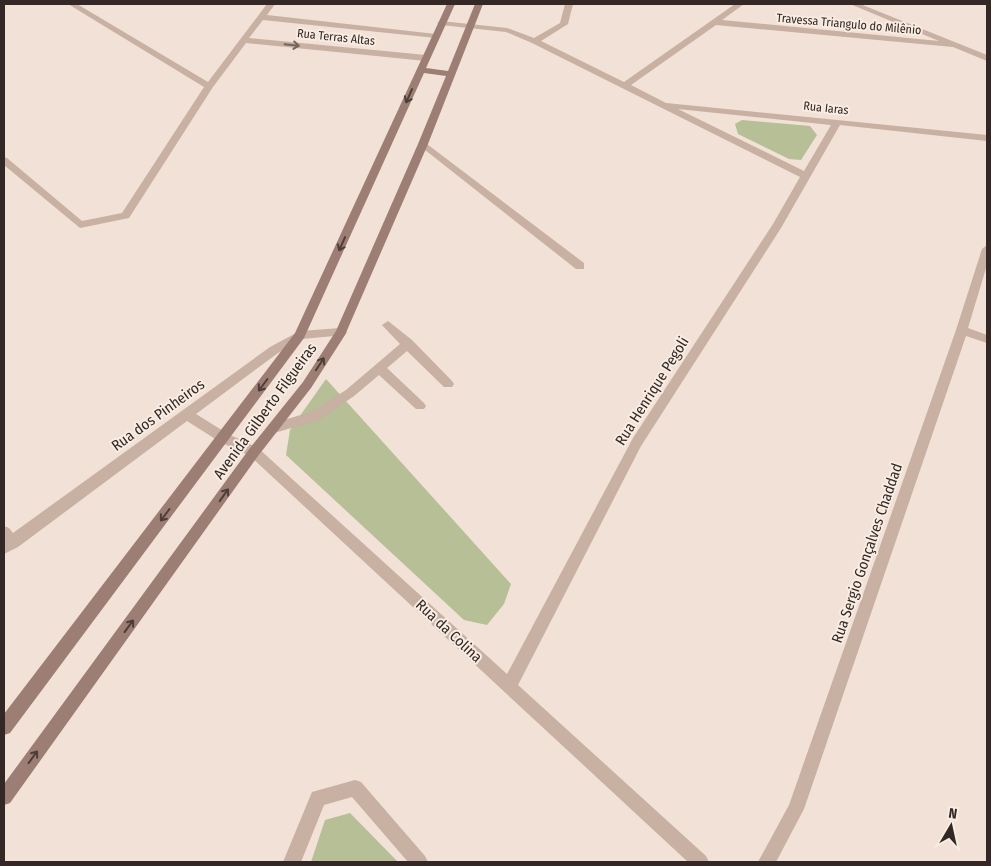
<svg xmlns="http://www.w3.org/2000/svg" width="991" height="866" viewBox="0 0 991 866" font-family="'Fira Sans Condensed',sans-serif">
<style>
.green{fill:#b6bf96}
.lines{fill:none;stroke-linecap:round;stroke-linejoin:round}
.lane{fill:#c8b0a2;fill-rule:evenodd}
.street{fill:#c8b0a2;fill-rule:evenodd}
.secondary{fill:#9c7e74;fill-rule:evenodd}
.oneway{stroke:#76655d}
.oneway2{stroke:#4d3e39}
.labels{text-anchor:middle;stroke-width:4;stroke-linejoin:round;paint-order:stroke}
.far-street-label{font-size:12px;fill:#332825;stroke:#f9ece2}
.street-label{font-size:15px;fill:#332825;stroke:#f9ece2}
</style>
<rect width="100%" height="100%" fill="#f1e1d6"/>
<path class="green" d="M742,120L810,126L817,135L801,160L789,159L738,134L735,124Z
M326,379L511,584L504,604L487,625L464,620L286,455L290,430Z
M350,813L398,862H311L325,820Z"/>
<g class="lines">
<path class="lane" d="M388,321L412,340L452,381L454,384L452,387H444L407,351L387,368L424,403L426,406L424,409H416L379,375L354,396L319,420L274,433L270,432L268,428L270,424L311,412L346,390L400,344L382,325Z"/>
<path class="street" d="M68,4H77L208,82L267,4H275L267,15L436,34L440,36L436,38L263,20L249,38L426,55L430,58L426,61L246,43L213,87L129,218L80,228L4,165V157L7,158L82,221L122,213L204,87Z
M565,4H573L568,24L541,41L624,82L735,4H744L722,20L939,41L850,4H860L987,55V61L953,47L716,25L631,85L666,103L987,135V141L840,125L781,228L641,446L518,685L706,856L709,862H688L250,456L220,442L187,421L18,547L4,554V526L9,528L13,533L270,347L300,331L341,328L345,329L347,332L345,335L302,339L278,353L196,414L228,434L258,448L507,674L633,438L773,224L800,177L532,43L506,32L441,25L437,23L441,21L507,28L534,38L560,23ZM678,109L831,125L804,171Z
M423,141L584,263V269H576L420,146L418,144Z
M987,245V265L968,328L987,335V343L966,336L804,809L776,862H758L789,805L956,330L982,249Z
M355,780L361,782L425,856L428,862H408L352,797L324,805L301,862H283L312,792Z"/>
<path class="secondary" d="M447,4H455L426,68L448,71L475,4H483L428,144L345,335L311,388L258,456L10,803L4,805V784L250,448L303,382L336,331L418,144L446,76L424,73L304,338L10,733L4,735V714L295,333Z"/>
</g>
<defs><path id="oneway-shaft" d="M-6 0H5M1.5-3L5.5 0L1.5 3" fill="none" stroke-width="1.6" stroke-linecap="round" stroke-linejoin="round" transform="scale(1.25)"/></defs>
<use class="oneway" href="#oneway-shaft" transform="translate(292 45) rotate(6)"/>
<g class="oneway2">
<use href="#oneway-shaft" transform="translate(409 96) rotate(114)"/>
<use href="#oneway-shaft" transform="translate(342 244) rotate(114)"/>
<use href="#oneway-shaft" transform="translate(320 364) rotate(-57)"/>
<use href="#oneway-shaft" transform="translate(263 385) rotate(127)"/>
<use href="#oneway-shaft" transform="translate(224 495) rotate(-55)"/>
<use href="#oneway-shaft" transform="translate(165 515) rotate(127)"/>
<use href="#oneway-shaft" transform="translate(129 626) rotate(-54)"/>
<use href="#oneway-shaft" transform="translate(33 757) rotate(-54)"/>
</g>
<g class="labels">
<g class="far-street-label">
<text transform="translate(849 24) rotate(5)" y="4">Travessa Triangulo do Milênio</text>
<text transform="translate(336 37) rotate(6)" y="4">Rua Terras Altas</text>
<text transform="translate(826 108) rotate(6)" y="4">Rua Iaras</text>
</g>
<g class="street-label">
<text transform="translate(652 391) rotate(-58)" y="5">Rua Henrique Pegoli</text>
<text transform="translate(265 411) rotate(-54)" y="5">Avenida Gilberto Filgueiras</text>
<text transform="translate(158 415) rotate(-36)" y="5">Rua dos Pinheiros</text>
<text transform="translate(867 553) rotate(-71)" y="5">Rua Sergio Gonçalves Chaddad</text>
<text transform="translate(449 631) rotate(43)" y="5">Rua da Colina</text>
</g>
</g>
<rect width="991" height="866" fill="none" stroke="#332825" stroke-width="10"/>
<g transform="translate(951 826) rotate(9)" stroke="#f9ece2" stroke-width="4" paint-order="stroke">
<path d="M0-4L9 19L0 12L-9 19Z" fill="#332825"/>
<text y="-8" font-size="14" font-weight="bold" text-anchor="middle" fill="#332825">N</text>
</g>
</svg>
